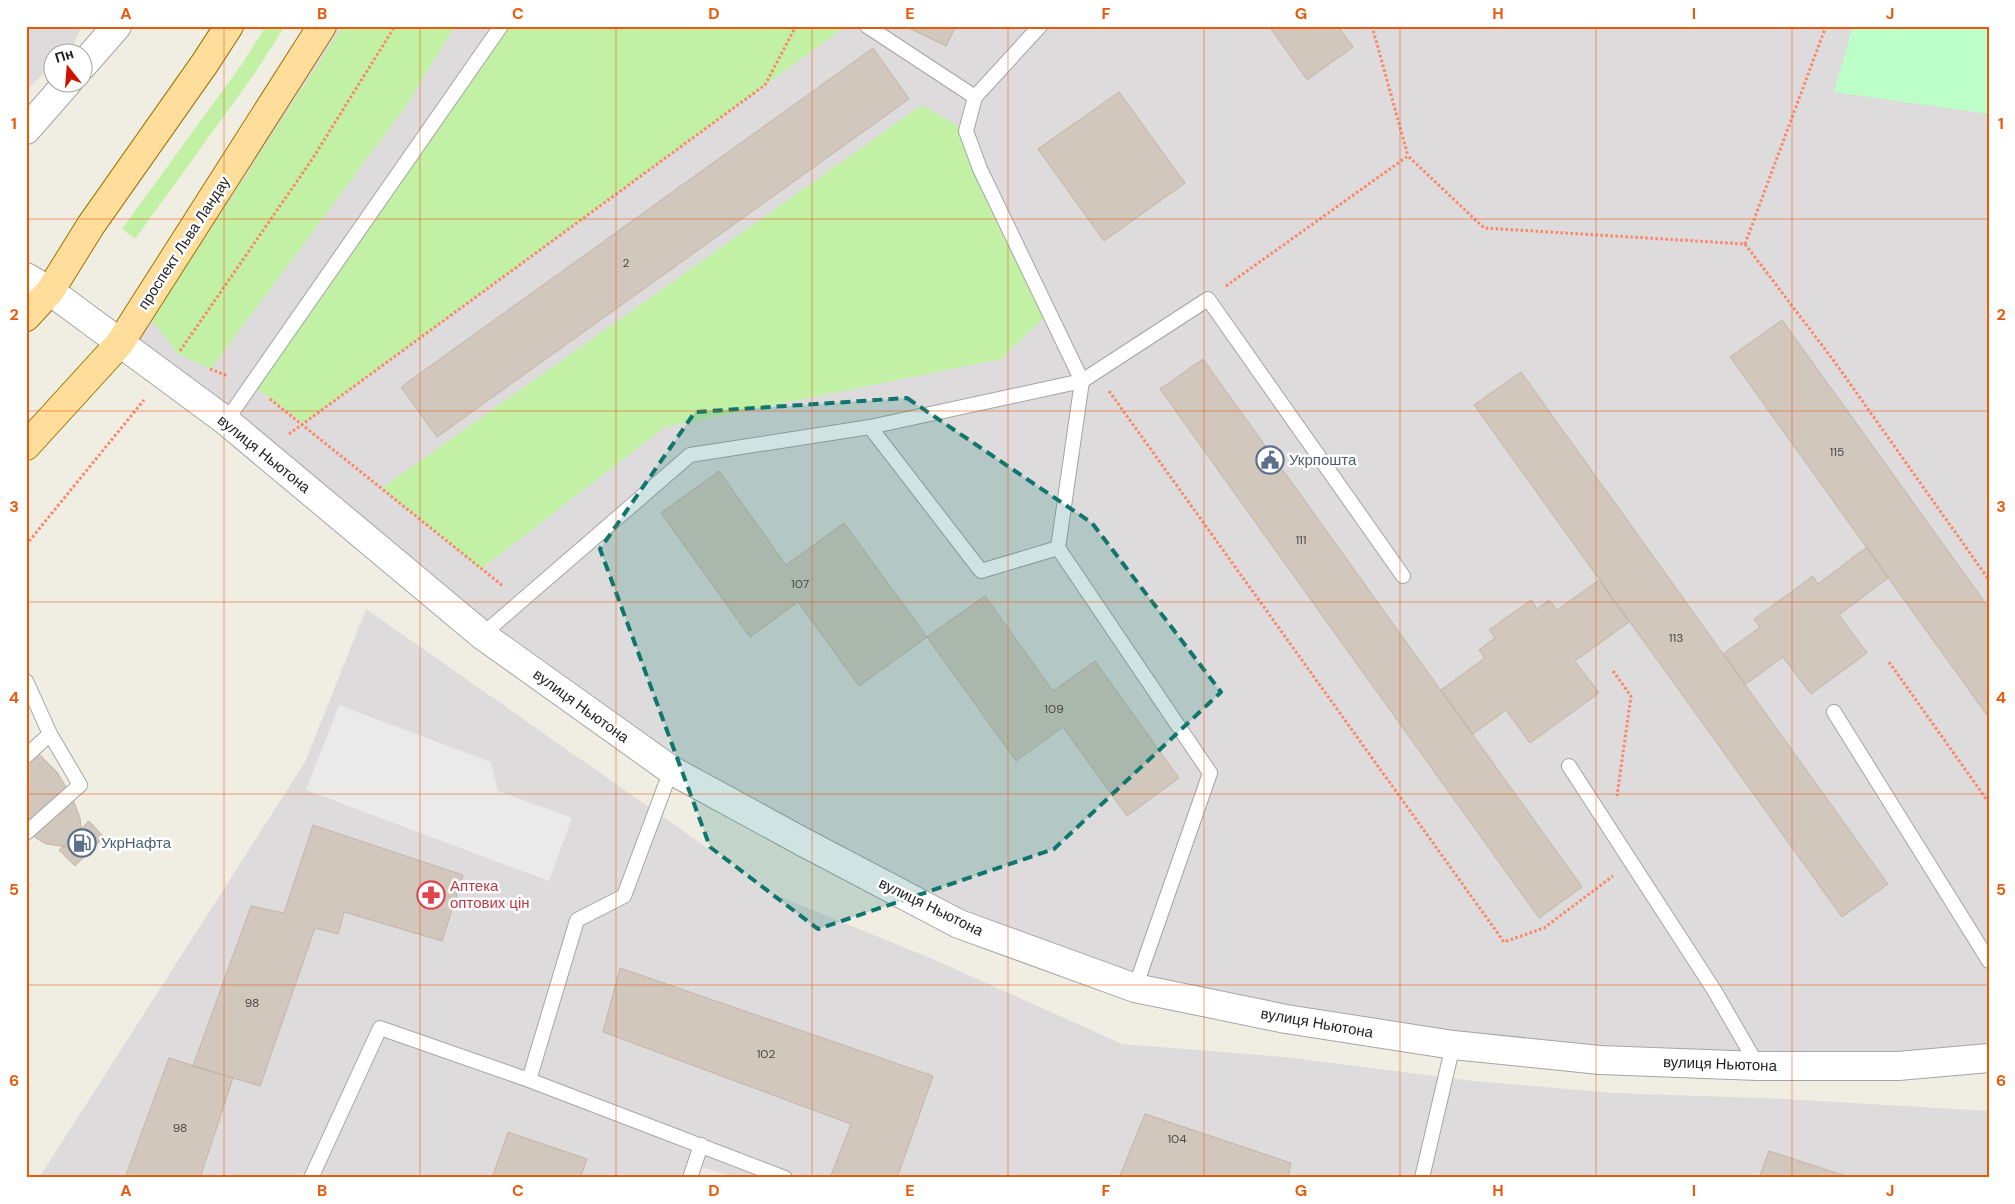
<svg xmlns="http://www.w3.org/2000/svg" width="2015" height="1204" viewBox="0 0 2015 1204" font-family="'DM Sans',sans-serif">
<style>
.residential{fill:#dddbdb}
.grass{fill:#c2f0a4}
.park{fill:#bcffc8}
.parking{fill:#eaeaea}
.building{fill:#d1c7bc;stroke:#c3b5a4}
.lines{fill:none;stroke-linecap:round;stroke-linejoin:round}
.service-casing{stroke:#a5a5a5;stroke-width:16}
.minor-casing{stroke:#a5a5a5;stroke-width:30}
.tertiary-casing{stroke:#a5a5a5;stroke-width:30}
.primary-casing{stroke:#997500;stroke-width:30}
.path{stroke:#ff8466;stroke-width:3;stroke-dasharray:2.5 2.5;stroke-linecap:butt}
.service{stroke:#fff;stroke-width:14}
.minor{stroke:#fff;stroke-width:28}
.tertiary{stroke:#fff;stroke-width:28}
.primary{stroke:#ffdd9a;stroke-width:28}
.marked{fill:#0f766e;fill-opacity:0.2;stroke:#0f766e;stroke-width:4;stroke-dasharray:10 6;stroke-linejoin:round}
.grid{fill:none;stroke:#e8590c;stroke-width:1;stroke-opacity:0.55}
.labels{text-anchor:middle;stroke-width:5;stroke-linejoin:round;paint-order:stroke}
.number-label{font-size:12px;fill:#4b4846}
.street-label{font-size:15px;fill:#1e1e1e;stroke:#fff}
.service-label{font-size:15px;fill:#4e5e75;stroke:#fff;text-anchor:start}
.health-label{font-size:15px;fill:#be3a42;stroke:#fff;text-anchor:start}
.neatline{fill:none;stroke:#e8590c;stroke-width:2}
.grid-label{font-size:16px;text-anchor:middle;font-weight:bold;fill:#e8590c}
</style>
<rect width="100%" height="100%" fill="#f0ede3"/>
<path class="residential" d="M26,26H82L74,43L65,52H52V65L26,91Z
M322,26H1989V1058L1758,1066L1286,1019L959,924L670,770L120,343Z
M366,609L773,894L935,960L1122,1044L1284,1057L1473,1081L1613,1093L1785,1099L1989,1111V1178H39L305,762Z"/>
<path class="grass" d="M266,26H285L255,73L135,239L122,229L242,64Z
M343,26H455L406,106L211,369L178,354L152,320Z
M501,26H846L303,423L252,385Z
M922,105L966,131L1049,313L1001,359L665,427L481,569L382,488Z"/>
<path class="park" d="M1853,26H1989V114L1834,92Z"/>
<path class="parking" d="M339,705L491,762L498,791L572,818L549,881L306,790Z
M702,1167L738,1178H698Z"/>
<path class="building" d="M905,26H956L946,46Z
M1269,26H1338L1353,47L1307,80Z
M873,48L909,99L437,437L401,387Z
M1119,92L1185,183L1104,241L1038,149Z
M1782,320L1989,608V718L1730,357Z
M1203,359L1582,887L1539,918L1160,389Z
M1521,372L1888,884L1842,917L1474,405Z
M719,471L786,565L844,523L927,637L859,686L798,602L750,637L661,513Z
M1867,547L1888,578L1839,615L1867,653L1811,694L1783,657L1746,684L1723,654L1760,627L1754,619L1813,576L1818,584Z
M1599,580L1629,622L1575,661L1599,693L1530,743L1506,710L1473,734L1441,690L1485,658L1479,650L1495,638L1489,630L1531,600L1537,609L1549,600L1557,610Z
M985,596L1053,691L1095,661L1179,778L1127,816L1063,727L1016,761L927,637Z
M26,746L35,750L57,772L72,797L80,818L82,835L78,844L69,847L46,844L26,832Z
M89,821L104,837L75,866L59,850Z
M313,825L463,875L442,941L344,912L338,934L315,928L260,1086L193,1066L251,906L284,913Z
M620,968L933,1076L897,1178H830L851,1124L603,1032Z
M169,1058L233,1078L200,1178H125Z
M1145,1114L1291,1163L1288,1178H1119Z
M508,1132L587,1159L580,1178H492Z
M1769,1151L1852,1178H1759Z"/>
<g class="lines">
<g class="service-casing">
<path id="service" d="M867,26L975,97L1040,26
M226,421L501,26
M870,427L1082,381L980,169L966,131L975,97
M482,635L690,455L870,427L981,571L1058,548
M26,681L50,734L26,756
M1834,712L1989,961
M1569,766L1714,990L1758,1066
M671,770L624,896L577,920L529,1080L785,1178
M26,833L80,785L50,734
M1135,988L1210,773L1058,548L1082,381L1208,299L1403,576
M311,1178L380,1028L529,1080
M690,1178L701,1145
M1422,1178L1453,1045"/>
</g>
<g class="minor-casing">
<path id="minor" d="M82,66L117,26
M26,130L68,82
M26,277L50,291"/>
</g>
<g class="tertiary-casing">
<path id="tertiary" d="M50,291L226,421L482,635L671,770L803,842L959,924L1135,988L1286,1019L1453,1045L1600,1060L1758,1066H1898L1989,1058"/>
</g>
<g class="primary-casing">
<path id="primary" d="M26,317L50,291L91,225L205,63L229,26
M26,446L120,343L322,26"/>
</g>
<path class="path" d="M1372,26L1408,156
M1745,244L1826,26
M1226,286L1408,156L1484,228L1745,244L1834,361L1989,580
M180,351L313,158L395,26
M210,369L228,376
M1109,391L1504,942L1544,928L1613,876
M270,399L503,586
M289,434L765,85L796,26
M26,545L144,400
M1889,662L1989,803
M1613,671L1631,696L1617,796"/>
<use href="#service" class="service"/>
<use href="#minor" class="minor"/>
<use href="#tertiary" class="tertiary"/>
<use href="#primary" class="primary"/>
</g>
<path class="marked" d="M907,398L1092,523L1221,692L1054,849L818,929L710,847L600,549L695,412Z"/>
<path class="grid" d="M224,26V1178M420,26V1178M616,26V1178M812,26V1178M1008,26V1178M1204,26V1178M1400,26V1178M1596,26V1178M1792,26V1178M26,219H1989M26,411H1989M26,602H1989M26,794H1989M26,985H1989"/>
<defs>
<g id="civic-ring" transform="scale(1.4375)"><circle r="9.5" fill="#fff" stroke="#5c6f8a" stroke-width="1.5"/><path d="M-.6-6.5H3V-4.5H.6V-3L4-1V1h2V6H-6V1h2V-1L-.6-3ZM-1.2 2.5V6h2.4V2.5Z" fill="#5c6f8a"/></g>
<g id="fuel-ring" transform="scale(1.4375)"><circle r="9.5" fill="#fff" stroke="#5c6f8a" stroke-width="1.5"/><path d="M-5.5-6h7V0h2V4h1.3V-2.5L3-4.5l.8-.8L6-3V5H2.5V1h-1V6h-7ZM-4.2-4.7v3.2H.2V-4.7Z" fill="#5c6f8a"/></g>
<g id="pharmacy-ring" transform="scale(1.4375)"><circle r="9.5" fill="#fff" stroke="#e0444e" stroke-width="1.5"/><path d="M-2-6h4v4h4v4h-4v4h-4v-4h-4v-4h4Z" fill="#e0444e"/></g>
</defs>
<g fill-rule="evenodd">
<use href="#civic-ring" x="1270" y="460"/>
<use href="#fuel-ring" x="82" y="843"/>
<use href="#pharmacy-ring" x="431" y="895"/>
</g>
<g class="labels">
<g class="number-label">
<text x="626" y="267">2</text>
<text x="1837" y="456">115</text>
<text x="1301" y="544">111</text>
<text x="800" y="588">107</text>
<text x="1676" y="642">113</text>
<text x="1054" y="713">109</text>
<text x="252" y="1007">98</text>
<text x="766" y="1058">102</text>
<text x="180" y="1132">98</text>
<text x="1177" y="1143">104</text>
</g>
<g class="street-label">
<text transform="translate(184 243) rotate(-57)" y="5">проспект Льва Ландау</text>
<text transform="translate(264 454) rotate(39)" y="5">вулиця Ньютона</text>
<text transform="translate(581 706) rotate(36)" y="5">вулиця Ньютона</text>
<text transform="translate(931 907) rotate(26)" y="5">вулиця Ньютона</text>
<text transform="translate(1317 1023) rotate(10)" y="5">вулиця Ньютона</text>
<text transform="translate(1720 1064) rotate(2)" y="5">вулиця Ньютона</text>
</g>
<g class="service-label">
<text x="1289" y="465">Укрпошта</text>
<text x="101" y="848">УкрНафта</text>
</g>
<g class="health-label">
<text x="450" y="891">Аптека<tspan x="450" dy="17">оптових цін</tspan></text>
</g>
</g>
<rect width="2015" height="1204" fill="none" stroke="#ffffff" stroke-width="55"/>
<g transform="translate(68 68) rotate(343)"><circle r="24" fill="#ffffff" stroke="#a5a5a5"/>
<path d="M0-4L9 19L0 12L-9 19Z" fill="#cd1400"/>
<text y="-8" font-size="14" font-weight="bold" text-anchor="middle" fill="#1e1e1e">Пн</text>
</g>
<rect x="28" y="28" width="1960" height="1148" class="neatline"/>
<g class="grid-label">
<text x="126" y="19">A</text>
<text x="322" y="19">B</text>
<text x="518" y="19">C</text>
<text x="714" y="19">D</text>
<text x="910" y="19">E</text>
<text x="1106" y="19">F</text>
<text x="1301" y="19">G</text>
<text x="1498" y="19">H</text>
<text x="1694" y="19">I</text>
<text x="1890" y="19">J</text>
<text x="14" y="129">1</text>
<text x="2001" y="129">1</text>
<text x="14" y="320">2</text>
<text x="2001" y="320">2</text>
<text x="14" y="512">3</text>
<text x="2001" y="512">3</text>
<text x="14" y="703">4</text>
<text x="2001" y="703">4</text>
<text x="14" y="895">5</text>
<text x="2001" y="895">5</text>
<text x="14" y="1086">6</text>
<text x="2001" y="1086">6</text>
<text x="126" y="1196">A</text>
<text x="322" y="1196">B</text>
<text x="518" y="1196">C</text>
<text x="714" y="1196">D</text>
<text x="910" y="1196">E</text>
<text x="1106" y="1196">F</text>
<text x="1301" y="1196">G</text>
<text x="1498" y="1196">H</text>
<text x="1694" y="1196">I</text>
<text x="1890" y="1196">J</text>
</g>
</svg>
